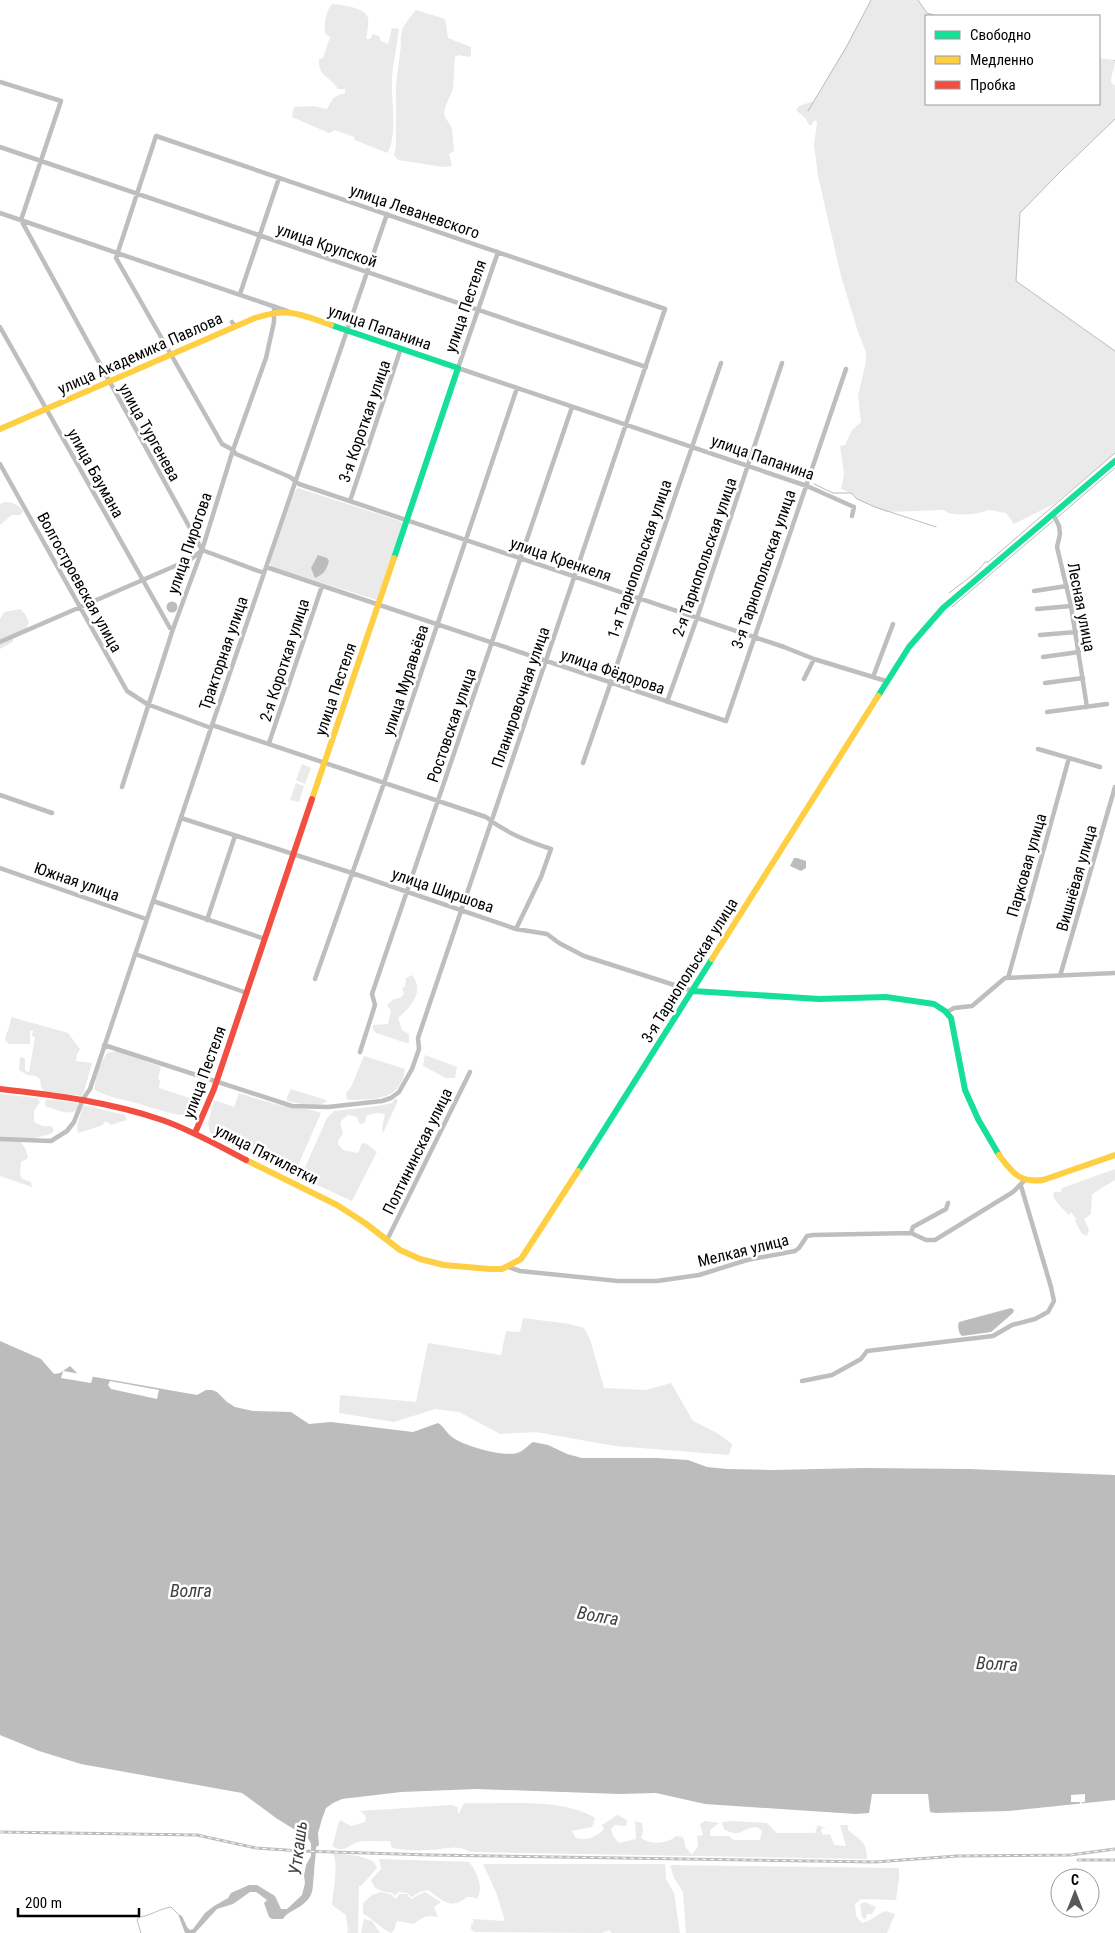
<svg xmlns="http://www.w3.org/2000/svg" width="1115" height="1933" viewBox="0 0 1115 1933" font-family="'Roboto Condensed',sans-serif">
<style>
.green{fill:#eaeaea}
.water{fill:#bcbcbc}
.pier{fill:#fff}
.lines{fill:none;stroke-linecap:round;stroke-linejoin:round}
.stream{stroke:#bcbcbc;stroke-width:1}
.street{stroke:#bebebe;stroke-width:4.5}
.fast{stroke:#16e098;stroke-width:6}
.slow{stroke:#ffcf43;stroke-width:6}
.jam{stroke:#f24e42;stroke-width:6}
.rail-casing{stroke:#bdbdbd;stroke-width:3}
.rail{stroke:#fff;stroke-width:1;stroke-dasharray:4;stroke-linecap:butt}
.labels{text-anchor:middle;stroke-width:5;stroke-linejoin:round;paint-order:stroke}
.street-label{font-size:16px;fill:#000;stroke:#fff}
.water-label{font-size:18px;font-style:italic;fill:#404040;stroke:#fff}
</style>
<rect width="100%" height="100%" fill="#fff"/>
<path class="green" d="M871,0H918L927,13L937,16H926V104H1099V58L1115,60C1115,68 1111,74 1111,82L1115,86V119L1059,173L1020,213L1016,281L1115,351V453L1054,504L1014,524L1006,513C1000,513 996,510 990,510C986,510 983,512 979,513C970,514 951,517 944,510L886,512L857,499L851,493L841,489L844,474L840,446L845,445L852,430L861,422L858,396L866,361V352L858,332L841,276L818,176L814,145L817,122L815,120L811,125H809L806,119L796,110L799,106L814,101L846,46Z
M332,4C341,5 365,7 368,18C369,25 367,33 366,39H370L373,34L379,36L381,41L388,44L392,28L399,29C397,46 393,62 392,79C391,97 398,139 387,153L355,140L354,137L335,130L329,133L292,117L294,107L314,106L327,109C334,98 331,97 345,93V89H338C330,75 318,78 319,59L323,58L330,37L325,33C324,25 326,10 332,4Z
M416,10L445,19L448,38L471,47V55L469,57L458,55L455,57L453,89L446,105L444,112L445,117L452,128L454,151L449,154L452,166L443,167L398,160L394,155L396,146V85L401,45C399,30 406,22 416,10Z
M298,488L400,521L402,524L377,600L271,567L270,563L294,493Z
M5,502C12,502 19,505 23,511L21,515H12L0,525V504Z
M20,609L25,614L29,622L26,629L13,636V642L0,649V619L4,612Z
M302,764L311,768L305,784L296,780Z
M296,783L304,786L299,802L290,800Z
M412,975C425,992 411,1007 398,1018L402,1030L409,1034V1043H406L376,1033L373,1029V1025L388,1024L391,1011L387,1005L394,999L400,998L404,994L402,989L405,986L406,978Z
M11,1017L68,1033L80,1049L77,1054L76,1061L92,1063L84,1092L81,1096L44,1091L41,1087L40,1079L36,1076L27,1075L19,1070L20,1057L25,1058V1071L29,1072L35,1037L32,1036L33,1030L30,1031V1044H9L5,1040C7,1030 10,1028 11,1017Z
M118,1051L161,1067L158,1079L160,1080L159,1088L199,1101L200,1107L196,1116C175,1116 156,1109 136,1103C121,1099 108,1097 95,1090C94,1079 101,1062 107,1053Z
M425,1055L457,1067L455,1078H446L423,1066Z
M364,1056L405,1069C401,1102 373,1099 347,1100L346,1093L351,1087Z
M291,1089L326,1100L327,1101C316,1109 299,1103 287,1101V1097Z
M239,1093C255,1098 272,1104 289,1107C301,1109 310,1108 321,1113L297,1168L287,1170L210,1133L208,1123L214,1100L234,1107Z
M0,1094L38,1098L40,1102L34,1111V1122L43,1126H52L54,1131L50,1134L21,1142L26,1150L28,1158L21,1162L20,1175L23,1179L31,1182L32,1187L0,1176Z
M395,1098L398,1101L383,1133L382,1128L385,1114L377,1113L367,1115L365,1122L361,1124L359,1123L357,1117L348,1115C337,1123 341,1123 343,1134L339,1139L338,1144L343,1150L358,1153L362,1143L367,1144L377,1152L352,1201L306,1180L303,1172L327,1118L334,1111L378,1106L392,1103Z
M46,1099L78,1103C78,1121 55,1108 46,1107L45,1103Z
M83,1105L125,1115L127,1120L111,1125L108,1122H104L103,1125L78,1133L77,1126Z
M1115,1169V1180L1092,1194L1091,1214L1084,1219L1089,1229L1087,1236L1082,1234L1075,1221L1076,1219L1071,1212L1069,1215C1063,1209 1056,1203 1053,1195L1054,1192H1061L1062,1188Z
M523,1318L570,1324L584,1328L590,1339L604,1388L646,1390L671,1383L693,1421L717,1433L732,1444L729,1455L615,1446L536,1432L500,1434L459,1412L435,1409L394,1422L339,1413L340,1395L416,1402L428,1343L501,1355L506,1331L520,1332Z
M464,1803C503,1805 561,1797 595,1818L592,1827L572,1831L576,1838C587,1841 596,1837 604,1829L602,1825L617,1815L627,1820L626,1826L615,1825L611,1829L613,1836L619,1843L636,1839L635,1821L642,1823L643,1831L641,1838C650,1845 668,1844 676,1836L683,1837L686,1848L692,1855L698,1846L697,1836L703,1835L700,1824L705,1821L719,1823L710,1830V1836H729L733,1840H760L762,1831L757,1827C741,1828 741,1839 724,1829L722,1822L732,1821L767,1823L777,1833H815L818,1825L827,1829L822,1828L821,1831L823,1835L830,1834L834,1845L846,1846L840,1825H848V1830C861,1841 867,1841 867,1859L470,1852C457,1843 443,1850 428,1850C416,1851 404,1850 392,1848L390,1841C382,1842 365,1840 358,1842C348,1845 344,1854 332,1846C336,1837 336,1829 340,1820L351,1826L365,1822L366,1816L360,1811L451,1805L458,1807V1815Z
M333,1854C346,1854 363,1855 374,1862L377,1868L361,1886H359L358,1933H347L348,1929L346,1915L332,1905C333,1892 339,1864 333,1854Z
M379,1859L469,1862C477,1872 484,1887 477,1899L474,1897H467C450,1911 443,1900 428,1890L420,1892L412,1897L407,1893L399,1892L394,1896L393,1893C381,1891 375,1891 371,1880L381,1869Z
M483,1864H665L666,1879L674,1893L680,1933H612L609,1930L602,1933L474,1932L471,1929V1925L474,1922L472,1919L505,1921L496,1892Z
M670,1865L899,1868V1879L896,1900L861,1899L855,1904L856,1916L862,1923C871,1921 876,1915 885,1911L895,1914L887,1933H686L683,1892L674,1878Z
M381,1892L390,1894L396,1899L399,1894H407L411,1899L425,1892L441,1902L434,1907L438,1917C427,1915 422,1917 414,1924L397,1921L394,1930L391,1933C380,1928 374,1919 363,1914V1903L372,1895Z
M865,1902L876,1907L872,1914H867L865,1920L862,1917L860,1904Z
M364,1919L372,1921L380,1933H361Z"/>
<path class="water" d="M318,555L327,558L329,561C326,571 324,574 315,578L311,568Z
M166.5 607a5.5 5.5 0 1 1 11 0a5.5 5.5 0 1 1-11 0Z
M794,858H797L806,861V868L801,871L790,866Z
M1011,1308L1014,1310L1013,1313L991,1332L962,1336C959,1334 957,1326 959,1322Z
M0,1341L41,1359L54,1374L60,1373L70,1366L78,1374L197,1395L206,1390H212L217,1392L227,1402L235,1407L253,1411L291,1412L309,1424L331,1422L413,1432L438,1423C444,1426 446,1433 452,1437C464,1446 502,1457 517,1453C523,1452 528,1445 533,1442L548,1445L567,1454L582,1458H657L688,1460L707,1467L727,1469L773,1470L863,1468L969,1469L1115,1475V1800L1009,1811L935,1813L930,1812L928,1794H872L869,1813L856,1814L705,1804L656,1793L619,1794L476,1789L401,1792L342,1799L333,1803L326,1808L322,1819L318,1833L319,1845L316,1847C316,1857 314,1865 314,1874C312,1889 315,1895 302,1905C296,1910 287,1912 283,1919H272L269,1917L264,1903L267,1900L256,1892H250L233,1904L217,1909L195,1933H185L178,1914L182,1916L187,1927L190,1930L193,1929L205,1913L214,1906L228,1898L231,1893L249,1885H257L275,1896L281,1909H287L302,1895L305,1883L304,1876L306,1865L311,1856V1844L308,1838L276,1818L242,1793L81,1764L39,1751L0,1735Z"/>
<path class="pier" d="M63,1371L93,1376L91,1383L61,1378Z
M110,1381L159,1390L157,1399L111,1389L108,1385Z
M1085,1794V1802H1082L1081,1805H1080V1802H1071V1795Z"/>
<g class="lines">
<path class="stream" d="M918,0L927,13L937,16
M1114,61L1115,60
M808,111L847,46L871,0
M1115,119L1059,173L1020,213L1016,281L1115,351
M814,484L833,493H851L857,499L875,507L936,527
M1058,517L1115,468
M949,593C959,585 980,571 985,562H988L1115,453
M952,607L1053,521
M141,1933L137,1920L139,1917C150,1916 159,1909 171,1907L178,1914"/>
<path class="street" d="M0,82L61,101L21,220L202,550
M0,147L646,367
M0,213L287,311
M498,252L458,368L807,486L854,507L852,516
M240,294L279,178
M232,322L235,326
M0,327L170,628L173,629
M0,464L127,691L147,704L211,728
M350,501L401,348
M1053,514L1059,526L1060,534L1057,547L1071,606L1087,707
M202,550L264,573
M266,567L726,721L846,369
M1034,591L1067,586
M1037,609L1071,606
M1040,635L1076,632
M0,642L191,559L201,551
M1043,657L1079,652
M873,677L893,624
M804,679L814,659
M1045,683L1083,678
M667,702L697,618L782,363
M1047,712L1107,704
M212,725L486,817C506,833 527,841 551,849L541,877L516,929
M269,743L322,586
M1038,749L1100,767
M583,763L721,363
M122,787L173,629L202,550L233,450L266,358L274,322V306
M0,795L52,813
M181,818L352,873L516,929L547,934L559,943L584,956L693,991
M0,868L146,919
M153,901L265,939
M207,920L235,836
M135,954L247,993
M1060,976L1115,787
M1008,978L1069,758
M315,979L384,783L517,388
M947,1012L954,1008L972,1006L1005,978L1115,973
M104,1045L292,1106L328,1107L382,1101L391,1098L399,1092L412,1069L419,1049L418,1038L665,309L156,136L116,258L222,444L233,450L236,454L290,477L299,484L784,647L814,659L886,681
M360,1052L375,1005L372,994L572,407
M0,1139L51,1141L67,1131L74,1122L83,1099L90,1089L212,725L387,214
M911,1233L913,1227L946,1209L948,1203
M387,1240L470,1072
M508,1267L520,1271L618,1281H657L699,1275L747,1260L795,1251L799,1248L807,1236L813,1235L911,1233L926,1240H935L1013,1192L1025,1180
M802,1381L832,1375L861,1359L867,1351L993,1336L1012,1325L1035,1319L1048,1312L1054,1301L1051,1287L1021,1186"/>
<path class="fast" d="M331,325L458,368L394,558
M878,696L909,647L943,608L1115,461
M693,991L819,999L886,997L934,1004L945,1011L951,1018L965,1090L978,1119L999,1155
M578,1171L712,959"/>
<path class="slow" d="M0,429L255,318C289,307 299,314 331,325
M312,799L394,558
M712,959L878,696
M999,1155C1012,1173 1020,1183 1043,1180L1115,1155
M246,1160L337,1205L365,1223L400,1250L420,1259L444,1265L490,1269H502L521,1259L578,1171"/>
<path class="jam" d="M0,1089C55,1095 110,1102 162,1120C191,1130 219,1146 246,1160
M195,1133L214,1089L312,799"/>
<g class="rail-casing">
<path id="rail" d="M0,1832L197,1835L256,1848L301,1851L430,1855L875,1862L957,1856L1070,1855L1115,1849
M1078,1860H1115"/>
</g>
<use href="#rail" class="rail"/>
</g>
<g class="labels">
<g class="street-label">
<text transform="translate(415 211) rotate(19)" y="6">улица Леваневского</text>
<text transform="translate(327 245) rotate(19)" y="6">улица Крупской</text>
<text transform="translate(465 306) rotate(-71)" y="6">улица Пестеля</text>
<text transform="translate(380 327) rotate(19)" y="6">улица Папанина</text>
<text transform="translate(140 353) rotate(-24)" y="6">улица Академика Павлова</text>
<text transform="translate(364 421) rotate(-71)" y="6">3-я Короткая улица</text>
<text transform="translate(150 432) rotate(61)" y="6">улица Тургенева</text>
<text transform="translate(763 457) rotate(19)" y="6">улица Папанина</text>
<text transform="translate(96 473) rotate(61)" y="6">улица Баумана</text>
<text transform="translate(189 543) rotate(-71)" y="6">улица Пирогова</text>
<text transform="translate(704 557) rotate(-71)" y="6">2-я Тарнопольская улица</text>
<text transform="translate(561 559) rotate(19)" y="6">улица Кренкеля</text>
<text transform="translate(639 559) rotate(-71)" y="6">1-я Тарнопольская улица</text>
<text transform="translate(763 569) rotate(-71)" y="6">3-я Тарнопольская улица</text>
<text transform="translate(80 582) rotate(61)" y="6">Волгостроевская улица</text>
<text transform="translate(1082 607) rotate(79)" y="6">Лесная улица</text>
<text transform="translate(223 653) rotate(-71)" y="6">Тракторная улица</text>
<text transform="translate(284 660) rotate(-72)" y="6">2-я Короткая улица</text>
<text transform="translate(613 671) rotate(19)" y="6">улица Фёдорова</text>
<text transform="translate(405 680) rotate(-72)" y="6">улица Муравьёва</text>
<text transform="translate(335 689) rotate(-71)" y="6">улица Пестеля</text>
<text transform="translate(520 697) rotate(-71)" y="6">Планировочная улица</text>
<text transform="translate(451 725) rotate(-71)" y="6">Ростовская улица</text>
<text transform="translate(1026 865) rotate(-74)" y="6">Парковая улица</text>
<text transform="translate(1076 878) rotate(-74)" y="6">Вишнёвая улица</text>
<text transform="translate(77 881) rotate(19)" y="6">Южная улица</text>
<text transform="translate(443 890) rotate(19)" y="6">улица Ширшова</text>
<text transform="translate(689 970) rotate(-58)" y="6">3-я Тарнопольская улица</text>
<text transform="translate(204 1072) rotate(-70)" y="6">улица Пестеля</text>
<text transform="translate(417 1151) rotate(-64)" y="6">Полтининская улица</text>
<text transform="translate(267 1154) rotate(27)" y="6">улица Пятилетки</text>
<text transform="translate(743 1250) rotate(-14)" y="6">Мелкая улица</text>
</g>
<g class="water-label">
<text x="191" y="1597">Волга</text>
<text transform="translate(598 1616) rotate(10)" y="6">Волга</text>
<text transform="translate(997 1664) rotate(3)" y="6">Волга</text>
<text transform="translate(298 1848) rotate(-83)" y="6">Уткашь</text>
</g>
</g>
<rect x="925" y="15" width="175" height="90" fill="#ffffff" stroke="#999999"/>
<rect x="935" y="31" width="25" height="8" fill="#16e098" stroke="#999999"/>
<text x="970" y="40" font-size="15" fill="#000000">Свободно</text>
<rect x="935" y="56" width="25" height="8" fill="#ffcf43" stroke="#999999"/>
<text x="970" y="65" font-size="15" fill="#000000">Медленно</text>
<rect x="935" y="81" width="25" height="8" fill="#f24e42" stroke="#999999"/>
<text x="970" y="90" font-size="15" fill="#000000">Пробка</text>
<g transform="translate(1075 1893)"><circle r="24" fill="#ffffff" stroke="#999999"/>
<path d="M0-4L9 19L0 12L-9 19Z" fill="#595959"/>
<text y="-8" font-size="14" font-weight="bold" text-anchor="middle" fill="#000000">С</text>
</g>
<path d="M18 1908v8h121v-8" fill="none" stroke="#000000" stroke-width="2.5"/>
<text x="25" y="1908" font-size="15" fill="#000000" stroke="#ffffff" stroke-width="4" paint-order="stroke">200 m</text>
</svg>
